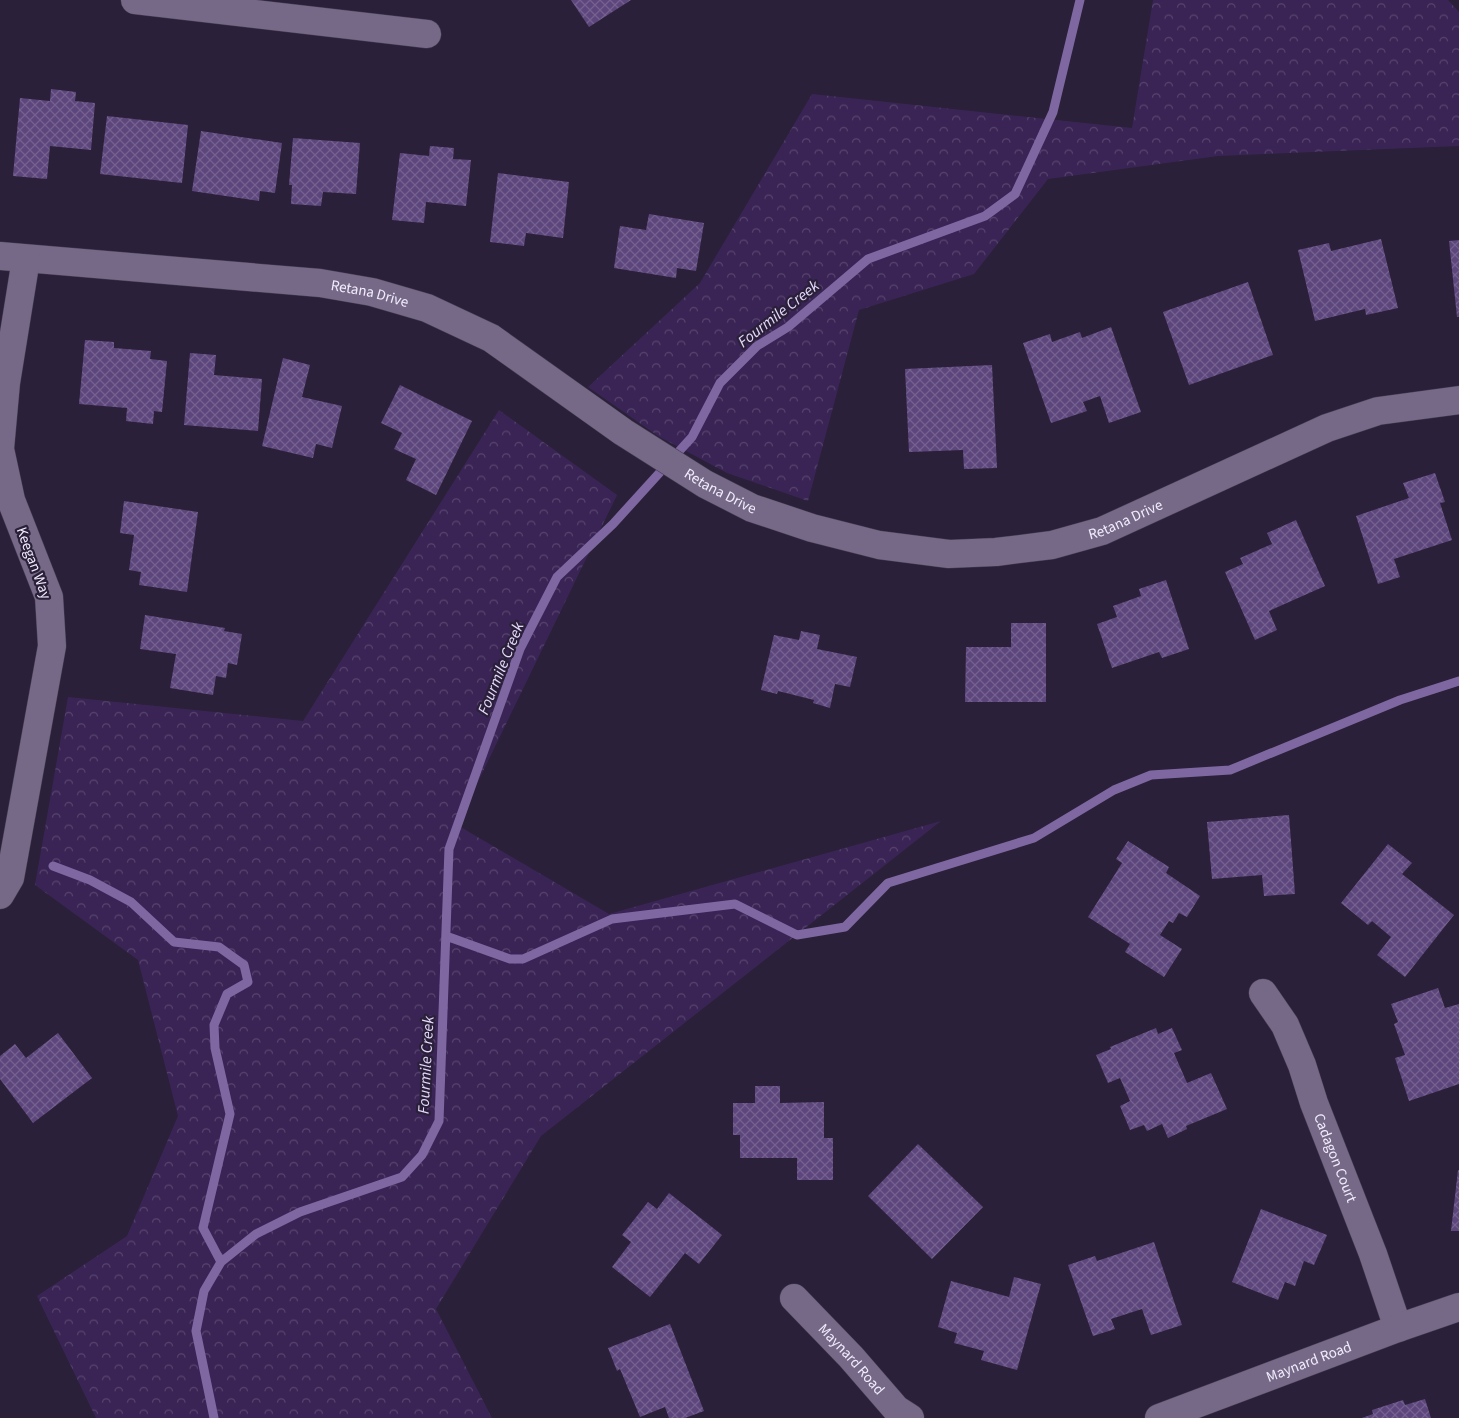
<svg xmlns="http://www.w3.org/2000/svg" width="1459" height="1418" viewBox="0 0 1459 1418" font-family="'Source Sans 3',sans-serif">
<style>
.forest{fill:url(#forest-crowns)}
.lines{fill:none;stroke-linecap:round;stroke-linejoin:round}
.stream{stroke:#7f68a1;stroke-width:9}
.building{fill:url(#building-cross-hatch)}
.street-casing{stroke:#443b51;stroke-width:29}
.street{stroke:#756987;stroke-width:28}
.labels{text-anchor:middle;stroke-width:4.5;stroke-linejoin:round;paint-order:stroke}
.street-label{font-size:15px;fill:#f2ecfd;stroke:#2a2039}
.water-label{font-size:16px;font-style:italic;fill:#e6d9fb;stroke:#2a2039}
</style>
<defs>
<pattern id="forest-crowns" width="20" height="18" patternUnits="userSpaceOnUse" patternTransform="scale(1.25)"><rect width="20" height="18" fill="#3a2455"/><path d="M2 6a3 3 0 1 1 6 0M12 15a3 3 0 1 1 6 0" fill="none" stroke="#57446e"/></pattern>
<pattern id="building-cross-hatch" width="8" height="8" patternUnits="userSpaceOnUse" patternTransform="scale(1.25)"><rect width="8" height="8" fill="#5d467c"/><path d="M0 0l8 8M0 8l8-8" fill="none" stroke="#756190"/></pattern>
</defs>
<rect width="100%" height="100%" fill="#2a2039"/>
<path class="forest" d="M1153,0H1448L1459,12V146L1218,156L1048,179L974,274L859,310L808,501L727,473L658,436L588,387L700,283L812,94L1132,128Z
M499,410L617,495L457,825L609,914L941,821L541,1136L436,1309L492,1418H96L37,1296L127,1236L178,1116L138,960L35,885L68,697L303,721Z"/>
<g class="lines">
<path class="stream" d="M53,866L90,880L131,902L174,942L219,947L244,965L248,982L227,994L214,1025L215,1048L230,1114L203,1228L221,1262
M446,936L510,959H523L612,919L735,904L797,935L845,927L888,883L1034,838L1114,790L1151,775L1230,770L1400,700L1459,681
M214,1418L196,1331L204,1291L221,1262L256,1234L300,1212L402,1177L422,1155L439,1121L449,849L520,649L557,577L613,524L692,437L720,383L757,346L788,327L868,259L985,216L1015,194L1053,112L1080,0"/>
</g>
<path class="building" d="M571,0H631L589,27Z
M51,89L76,92L75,101L95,103L91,150L50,146L47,179L13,176L20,98L50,101Z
M107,116L188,125L182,183L100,174Z
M201,131L282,143L275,193L260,191L259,201L192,191Z
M293,138L360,143L356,194L323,192L321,206L291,204L292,185H289Z
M430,146L454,148L453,159L471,160L466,206L426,202L424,223L392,220L400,153L429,156Z
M498,173L569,182L563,238L526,233L524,246L490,242Z
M649,214L704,223L696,271L677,268L676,278L614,268L620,226L646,230Z
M1381,239L1398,308L1366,315L1365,309L1315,321L1298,250L1329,243L1331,251Z
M1459,240V317H1457L1449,241Z
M1248,282L1273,355L1189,385L1163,312Z
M1111,327L1141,412L1109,423L1100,396L1083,402L1087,411L1051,423L1023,343L1050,334L1052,342L1080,332L1082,338Z
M85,340L114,342V348L151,351L150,359L167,361L162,412L154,411L153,424L126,421L127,408L79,404Z
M190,353L216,355L214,375L262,379L258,431L184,425Z
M283,358L310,365L302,397L342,406L332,448L316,444L313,458L262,446Z
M992,365L997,468L964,469L963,450L909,452L905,369Z
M400,385L472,421L436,495L406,480L416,459L394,449L402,433L381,423Z
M1435,473L1445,502L1440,503L1452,540L1394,559L1400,577L1378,584L1356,516L1409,498L1403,483Z
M124,501L198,512L187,592L139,585L141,572L129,570L134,535L120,533Z
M1296,520L1325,586L1269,611L1277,630L1255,640L1225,572L1243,564L1240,558L1272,544L1267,533Z
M1166,580L1189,649L1162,658L1159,652L1112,668L1097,624L1117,617L1113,606L1141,596L1139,589Z
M145,615L225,628L224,631L242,634L237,665L228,663L226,678L216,676L213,695L170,688L176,654L140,649Z
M1011,623H1046V702H965L966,647H1011Z
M801,631L820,635L817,649L857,657L850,687L835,684L830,708L813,703L814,700L778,691L777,694L761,690L774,635L799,640Z
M1289,815L1295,894L1264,896L1262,875L1212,879L1207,822Z
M1128,841L1169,867L1166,873L1200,896L1187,917L1179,913L1173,923L1169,921L1160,935L1182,949L1164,977L1125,952L1130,944L1088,917L1122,863L1116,859Z
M1388,844L1412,863L1402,874L1454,915L1405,977L1377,955L1391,937L1372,921L1368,925L1341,903Z
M1438,988L1445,1008L1459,1004V1084L1409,1101L1395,1058L1405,1055L1394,1024L1398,1022L1391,1004Z
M1156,1028L1158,1034L1172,1028L1182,1050L1174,1053L1187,1083L1211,1073L1227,1109L1186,1126L1187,1129L1168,1138L1162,1124L1147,1131L1144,1125L1130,1130L1120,1106L1130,1101L1120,1078L1108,1083L1096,1055L1111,1049L1110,1047Z
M58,1033L92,1078L33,1123L0,1079V1056L15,1044L26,1058Z
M755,1086H780V1103L824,1102V1138H833V1180H797V1158H740V1135H733V1103H755Z
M918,1144L983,1207L932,1259L868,1196Z
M1458,1170H1459V1231H1451Z
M669,1193L722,1235L699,1264L685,1253L650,1297L612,1267L631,1242L622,1235L648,1202L657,1209Z
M1261,1209L1327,1235L1314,1265L1304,1261L1295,1286L1285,1282L1278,1300L1232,1282Z
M1154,1242L1182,1325L1151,1335L1142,1309L1111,1319L1115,1329L1093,1336L1068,1265L1095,1256L1097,1261Z
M1014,1277L1041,1284L1017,1370L981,1360L984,1351L954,1343L957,1333L938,1327L951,1281L1009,1297Z
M670,1324L704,1411L685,1418H669L665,1407L640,1417L620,1369L617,1371L608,1348Z
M1425,1399L1431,1418H1362L1373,1414L1372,1410L1403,1400L1405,1405Z"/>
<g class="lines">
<g class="street-casing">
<g id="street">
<path d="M135,0L427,34"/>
<path id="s1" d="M0,256L320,283L372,292L427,308L491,338L623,432L705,484L752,508L812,528L879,545L949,554L996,552L1052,545L1102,531L1327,428L1378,411L1459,400"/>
<path d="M0,895L10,878L52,646L49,597L11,500L0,449L6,383L26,259"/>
<path id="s2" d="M1263,993L1285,1025L1302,1065L1314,1103L1373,1254L1398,1328"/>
<path id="s3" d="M794,1298L851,1357L896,1409L910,1418"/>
<path id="s4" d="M1159,1418L1398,1328L1459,1307"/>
</g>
</g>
<use href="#street" class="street"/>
</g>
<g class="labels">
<g class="street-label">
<text dy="5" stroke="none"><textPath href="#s1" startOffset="372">Retana Drive</textPath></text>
<text dy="5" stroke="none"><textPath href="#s1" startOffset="778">Retana Drive</textPath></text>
<text dy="5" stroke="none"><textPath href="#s1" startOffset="1198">Retana Drive</textPath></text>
<text transform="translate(34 563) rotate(70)" y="5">Keegan Way</text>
<text dy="5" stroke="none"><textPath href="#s2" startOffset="181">Cadagon Court</textPath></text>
<text dy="5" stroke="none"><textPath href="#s3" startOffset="84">Maynard Road</textPath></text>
<text dy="5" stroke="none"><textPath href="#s4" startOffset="160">Maynard Road</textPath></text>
</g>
<g class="water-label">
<text transform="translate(778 313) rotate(-38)" y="6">Fourmile Creek</text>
<text transform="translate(500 668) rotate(-68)" y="6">Fourmile Creek</text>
<text transform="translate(425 1065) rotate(-87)" y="6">Fourmile Creek</text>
</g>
</g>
</svg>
